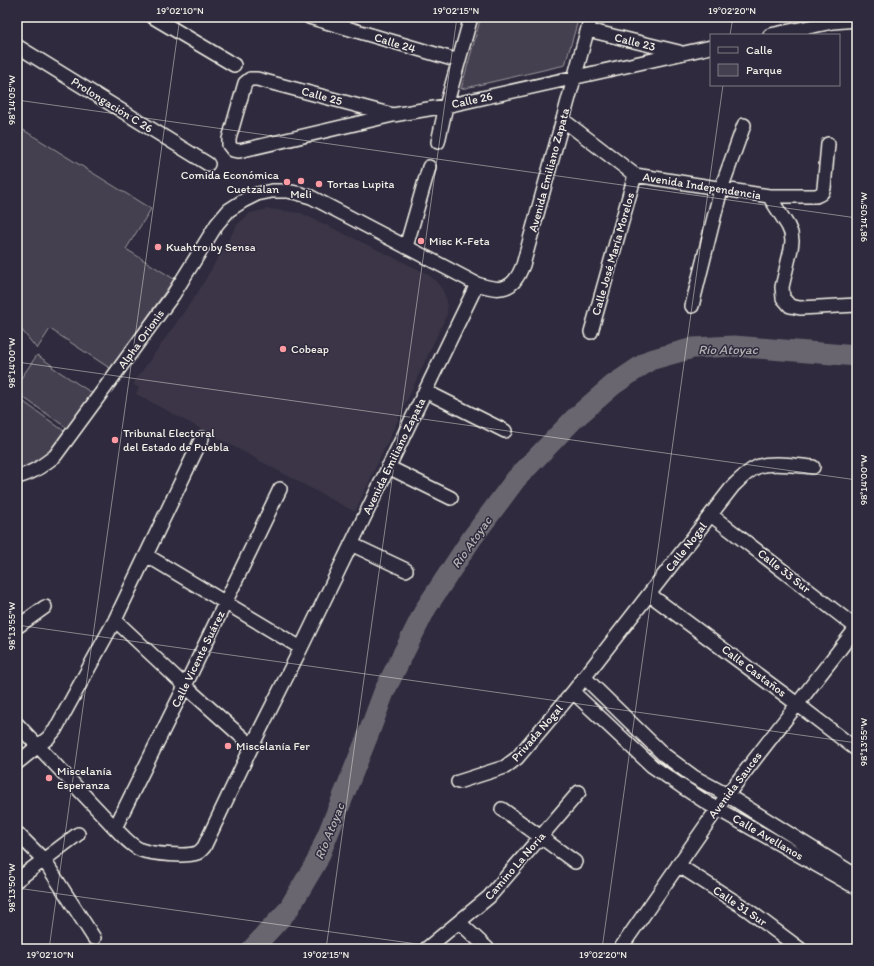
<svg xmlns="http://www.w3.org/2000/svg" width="874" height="966" viewBox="0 0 874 966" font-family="Itim,sans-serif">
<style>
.built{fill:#3b3647}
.green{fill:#454050;stroke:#9c989c}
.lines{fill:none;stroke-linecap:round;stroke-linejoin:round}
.river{stroke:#6a6670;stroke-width:21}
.street-casing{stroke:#f4f1e8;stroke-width:16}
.street{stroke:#2f2a3d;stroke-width:13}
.ticks{fill:none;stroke:#f4f1e8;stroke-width:1;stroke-opacity:0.45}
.poi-dot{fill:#ff9aa2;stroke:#2f2a3d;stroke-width:1.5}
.labels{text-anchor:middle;stroke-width:3;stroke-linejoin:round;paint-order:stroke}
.street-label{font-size:12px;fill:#f4f1e8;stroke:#2f2a3d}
.poi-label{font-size:12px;fill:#f4f1e8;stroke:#2f2a3d;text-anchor:start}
.water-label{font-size:13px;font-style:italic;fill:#b6b2b2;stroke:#2f2a3d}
.neatline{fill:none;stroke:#f4f1e8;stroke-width:1.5}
.ticks-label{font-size:10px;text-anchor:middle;fill:#f4f1e8}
</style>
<rect width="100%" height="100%" fill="#2f2a3d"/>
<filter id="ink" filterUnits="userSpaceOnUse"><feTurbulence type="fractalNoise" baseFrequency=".025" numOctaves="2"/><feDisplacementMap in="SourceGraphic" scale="8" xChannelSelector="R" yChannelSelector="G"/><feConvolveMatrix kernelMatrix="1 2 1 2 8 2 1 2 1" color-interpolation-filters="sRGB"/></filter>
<g filter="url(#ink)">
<path class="built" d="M268,209L301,213L426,273L435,280L442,289L447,301V314L355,512L136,394L139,388L133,384L198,292L237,225L250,213Z"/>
<path class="green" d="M481,17H579L565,65L461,89Z
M17,126L151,209L126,249L174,279L111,369L50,329L37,349L17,324Z
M37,355L53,366L52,367L92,393L67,428L17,393V384Z
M17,397L64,431L50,450L36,462L17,470Z"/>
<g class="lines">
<path class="river" d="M252,949L288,910L317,861L368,735L384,692L426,608L472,538L516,479L574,419L613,385L650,360L693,348L734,346L857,356"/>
<g class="street-casing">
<path id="street" d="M153,17L234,65
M309,17L459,61
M588,30L679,52
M770,35L833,22L857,20
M17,46L208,164
M393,115L257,79H250L245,83L229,139V145L233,150L239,151L393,115L446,106L711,47
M563,120L635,175L769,196H816C821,194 823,193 824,188L828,144
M438,142L446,106L471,17
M769,196L788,226L791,233L792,241L791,249L782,287L783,298L790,306L800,308L857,305
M406,247L429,167
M692,306L721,189L744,125
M591,332L635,175
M425,391L505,431
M388,467L451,498
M17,477C33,473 42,466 55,456L173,295L217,224L229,210L243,201L257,194L272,191H287L297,193L311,197L477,284C492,289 508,293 517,277C520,273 521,269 523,265L591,17
M711,515L857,628
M351,544L406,570
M146,555L301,648
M649,594L797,704L857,750
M115,620L185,686L252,746
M17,627L45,607
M584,677L663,754L694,777L727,795L857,876
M573,692L652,766L681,786L707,803L850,884L857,887
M17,724L115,828C123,836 131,846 141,850C152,854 187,857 197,853C200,852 202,849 204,847L252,746L301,648L477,284
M17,763L48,738L55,730L115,620L202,438
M458,782L505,767L517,758L573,692L733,486C740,479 748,471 757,467C770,461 799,466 813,467
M502,809L575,862
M115,828L185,686L280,489
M17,833L44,860L94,938
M678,865L748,910L800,949
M17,880L78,834
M459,922L488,949
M426,949L489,897L579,792
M620,949L727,795L857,627"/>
</g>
<use href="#street" class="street"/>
</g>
</g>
<path class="ticks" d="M730,35L733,17M17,100L857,218M17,362L857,480M17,625L857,743M17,888L453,949M49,949L180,17M326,949L457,17M602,949L723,85"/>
<g class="poi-dot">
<circle cx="301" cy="181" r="4"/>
<circle cx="287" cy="182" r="4"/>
<circle cx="319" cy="184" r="4"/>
<circle cx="421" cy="241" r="4"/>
<circle cx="158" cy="247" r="4"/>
<circle cx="283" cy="349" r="4"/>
<circle cx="115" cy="440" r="4"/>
<circle cx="228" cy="746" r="4"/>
<circle cx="49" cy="778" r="4"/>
</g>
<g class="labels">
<g class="street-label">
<text transform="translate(635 42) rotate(14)" y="4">Calle 23</text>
<text transform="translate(395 43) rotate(17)" y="4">Calle 24</text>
<text transform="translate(322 96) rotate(15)" y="4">Calle 25</text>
<text transform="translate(472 100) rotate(-12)" y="4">Calle 26</text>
<text transform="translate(112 105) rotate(32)" y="4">Prolongación C 26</text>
<text transform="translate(549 170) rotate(-75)" y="4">Avenida Emiliano Zapata</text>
<text transform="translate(702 186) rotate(9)" y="4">Avenida Independencia</text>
<text transform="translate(613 254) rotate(-74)" y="4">Calle José María Morelos</text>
<text transform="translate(141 339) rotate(-54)" y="4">Alpha Orionis</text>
<text transform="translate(394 456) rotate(-64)" y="4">Avenida Emiliano Zapata</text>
<text transform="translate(686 547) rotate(-52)" y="4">Calle Nogal</text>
<text transform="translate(784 571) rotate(38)" y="4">Calle 33 Sur</text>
<text transform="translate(198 659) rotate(-64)" y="4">Calle Vicente Suárez</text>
<text transform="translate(754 671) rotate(37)" y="4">Calle Castaños</text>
<text transform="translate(537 733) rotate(-49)" y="4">Privada Nogal</text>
<text transform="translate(735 785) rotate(-53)" y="4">Avenida Sauces</text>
<text transform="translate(768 837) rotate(30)" y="4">Calle Avellanos</text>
<text transform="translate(515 866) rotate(-49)" y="4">Camino La Noria</text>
<text transform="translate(740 906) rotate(34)" y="4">Calle 31 Sur</text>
</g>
<g class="poi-label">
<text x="279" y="179" text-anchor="end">Comida Económica<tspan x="279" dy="14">Cuetzalan</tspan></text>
<text x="327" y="188">Tortas Lupita</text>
<text x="301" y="198" text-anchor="middle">Meli</text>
<text x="429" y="245">Misc K-Feta</text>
<text x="166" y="251">Kuahtro by Sensa</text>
<text x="291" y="353">Cobeap</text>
<text x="123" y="437">Tribunal Electoral<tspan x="123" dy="14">del Estado de Puebla</tspan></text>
<text x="236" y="750">Miscelanía Fer</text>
<text x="57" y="775">Miscelanía<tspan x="57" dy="14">Esperanza</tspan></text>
</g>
<g class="water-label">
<text x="728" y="354">Río Atoyac</text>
<text transform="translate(471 542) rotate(-55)" y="5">Río Atoyac</text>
<text transform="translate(329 831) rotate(-68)" y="5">Río Atoyac</text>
</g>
</g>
<rect width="874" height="966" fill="none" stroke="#2f2a3d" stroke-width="44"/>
<rect x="710" y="34" width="130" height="52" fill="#2f2a3d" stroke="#7e7a81"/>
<rect x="718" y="47" width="20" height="6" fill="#2f2a3d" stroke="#7e7a81"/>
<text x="746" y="54" font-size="12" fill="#f4f1e8">Calle</text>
<rect x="718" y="64" width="20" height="12" fill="#454050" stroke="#7e7a81"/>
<text x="746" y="74" font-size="12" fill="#f4f1e8">Parque</text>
<rect x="22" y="22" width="830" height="922" class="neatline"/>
<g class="ticks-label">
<text x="180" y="14">19°02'10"N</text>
<text x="456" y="14">19°02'15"N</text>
<text x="732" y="14">19°02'20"N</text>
<text transform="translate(11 100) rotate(-90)" y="4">98°14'05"W</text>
<text transform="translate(863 217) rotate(-90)" y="4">98°14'05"W</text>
<text transform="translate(11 363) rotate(-90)" y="4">98°14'00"W</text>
<text transform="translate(863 480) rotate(-90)" y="4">98°14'00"W</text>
<text transform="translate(11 626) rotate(-90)" y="4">98°13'55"W</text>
<text transform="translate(863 742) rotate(-90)" y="4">98°13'55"W</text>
<text transform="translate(11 888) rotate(-90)" y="4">98°13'50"W</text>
<text x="50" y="958">19°02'10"N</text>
<text x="326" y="958">19°02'15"N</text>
<text x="603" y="958">19°02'20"N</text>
</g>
</svg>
